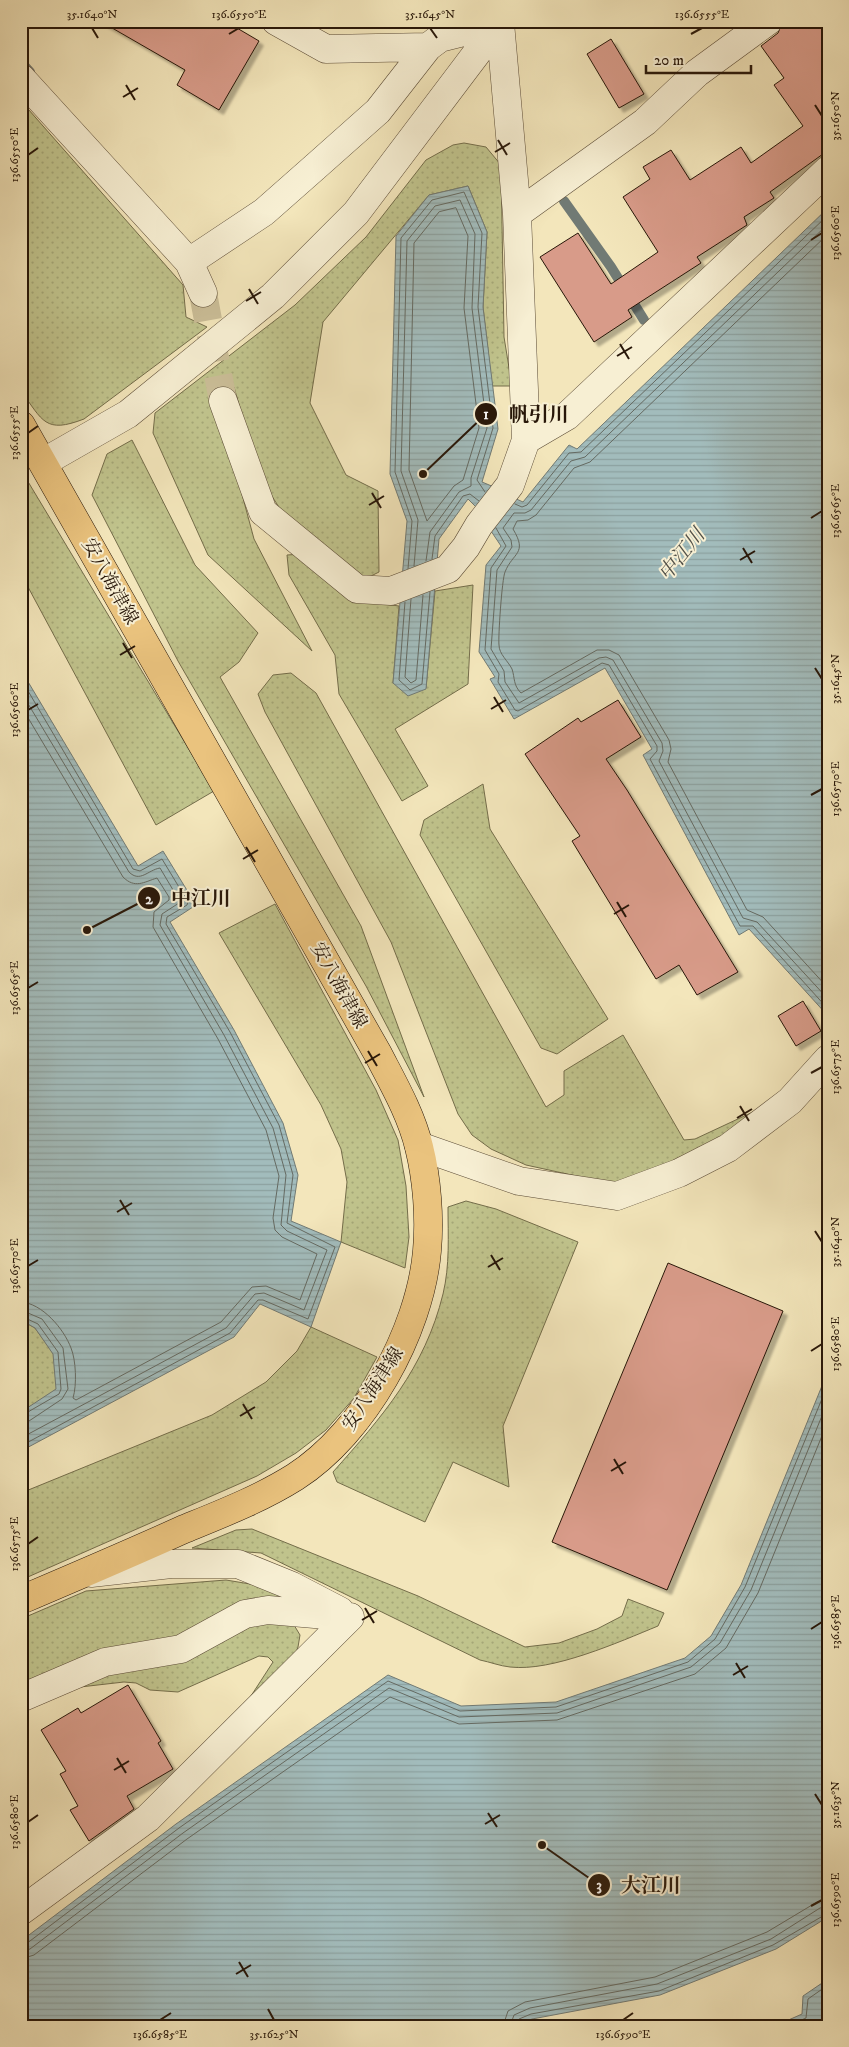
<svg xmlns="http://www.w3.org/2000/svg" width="849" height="2047" viewBox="0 0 849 2047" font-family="'IM FELL DW Pica','Noto Serif JP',serif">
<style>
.grass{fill:url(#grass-dots);stroke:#746d4a}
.water{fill:url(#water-rules);stroke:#717a74}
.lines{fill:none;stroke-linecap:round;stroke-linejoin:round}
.shore{stroke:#656a62;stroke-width:1}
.stream{stroke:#717a74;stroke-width:10}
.building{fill:#d89b89;stroke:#281709;filter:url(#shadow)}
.minor-tunnel{stroke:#cabd97;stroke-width:28;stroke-dasharray:28 14;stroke-linecap:butt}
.minor-casing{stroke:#5b4b36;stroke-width:29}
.major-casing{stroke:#281709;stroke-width:29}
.minor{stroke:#f7efd3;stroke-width:28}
.major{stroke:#eac37e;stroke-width:28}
.ticks{fill:none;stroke:#281709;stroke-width:2}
.labels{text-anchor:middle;stroke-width:4;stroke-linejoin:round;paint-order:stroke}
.street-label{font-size:19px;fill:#281709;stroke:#f7efd3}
.water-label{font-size:20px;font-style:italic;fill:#535148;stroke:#f7efd3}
.leader{fill:none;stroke:#281709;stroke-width:2}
.callout-dot{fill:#281709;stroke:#f7efd3;stroke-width:2}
.mark-label{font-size:15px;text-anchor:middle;font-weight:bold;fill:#fff}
.callout-label{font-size:20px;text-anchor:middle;font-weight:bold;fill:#281709;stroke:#f7efd3;stroke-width:4;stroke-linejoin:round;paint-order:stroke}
.neatline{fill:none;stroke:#281709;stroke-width:2}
.ticks-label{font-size:12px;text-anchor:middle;fill:#281709}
</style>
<defs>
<pattern id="grass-dots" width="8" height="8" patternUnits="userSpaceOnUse" patternTransform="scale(1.25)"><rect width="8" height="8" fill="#c0c38c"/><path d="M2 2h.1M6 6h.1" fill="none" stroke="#a5a777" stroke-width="1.8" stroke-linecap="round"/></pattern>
<pattern id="water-rules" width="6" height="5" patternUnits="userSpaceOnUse" patternTransform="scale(1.25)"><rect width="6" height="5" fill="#a2bcbc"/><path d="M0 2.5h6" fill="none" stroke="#8ca1a0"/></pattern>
<filter id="shadow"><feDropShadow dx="4.5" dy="4.5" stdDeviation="1" flood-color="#0004"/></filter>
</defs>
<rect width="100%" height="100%" fill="#f3e6bb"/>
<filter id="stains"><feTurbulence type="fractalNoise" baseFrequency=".004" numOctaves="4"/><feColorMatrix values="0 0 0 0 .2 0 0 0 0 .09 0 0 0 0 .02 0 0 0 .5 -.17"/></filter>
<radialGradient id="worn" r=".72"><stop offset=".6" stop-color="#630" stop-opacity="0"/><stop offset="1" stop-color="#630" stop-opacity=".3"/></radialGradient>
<path class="grass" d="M21,101L183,285L186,317L207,327L84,419C45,434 43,421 21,391Z
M464,143L486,147L501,165L504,337L512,386H492L483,307L487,232L468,186L429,195L323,322L310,403L346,475L378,491L379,572L363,580L284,515L259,476L234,387L211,404L221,416L254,539L312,651L208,555L153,433L155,413L295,305L366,237L426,160L453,145Z
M132,440L195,565L258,633L239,662L220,677L361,926L424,1097L366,986L178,661L92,495L107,454Z
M21,470L214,791L156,825L21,574Z
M303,554L353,600L399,606L393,683L426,688L435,591L473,585L468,684L395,729L428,786L402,801L339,694L335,655L289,575L287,555Z
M291,673L316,693L546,1107L564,1095V1071L623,1035L684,1140L695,1139L755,1111L757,1117L677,1166L613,1184L526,1165L491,1149L472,1135L458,1114L391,942L265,712L258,694L273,675Z
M483,784L490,829L608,1019L557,1054L541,1048L420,835L424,820Z
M275,904L376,1090L398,1140L406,1186L409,1237L405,1268L341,1242L347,1182L341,1149L321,1105L219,933Z
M466,1201L496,1209L578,1242L503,1426L509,1487L453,1462L425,1522L337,1482L333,1472C382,1417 425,1368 443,1294C450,1265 448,1236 448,1207Z
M21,1320L35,1328L54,1354L57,1390L21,1412Z
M311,1327L377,1357L354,1398L326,1430L296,1453L257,1476L21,1580V1493L212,1415L266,1382L297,1351Z
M252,1529L418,1596L525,1647L559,1643L597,1629L622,1616L628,1599L664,1613L658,1626C619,1642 552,1672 510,1667C500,1666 490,1662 480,1660L261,1553L192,1548L236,1530Z
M226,1580L262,1586L292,1603L177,1644L21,1690V1619L86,1591Z
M270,1621L294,1625L300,1635L298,1647L289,1671L249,1699L273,1662L268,1657L259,1656L178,1692L150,1690L136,1683L124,1682L80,1687L110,1668L246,1625Z"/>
<path class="water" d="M468,186L487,232L483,307L498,429L482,482L494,487L480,511L468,499L439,539L426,689L408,696L393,683L407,521L390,474L396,236L429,195Z
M828,208V1016L749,929L739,935L643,755L652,749L605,668L514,719L490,679L495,677L479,652L486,565L501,546L489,528L512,497L523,502L569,445L577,449Z
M21,670L138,866L163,851L196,905L170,922L234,1030L283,1123L298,1175L291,1221L341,1242L311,1327L260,1304L234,1337L21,1451V1412L56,1389L53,1354L35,1328L21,1320Z
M828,1371V1917L776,1949L660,1995L532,2019L516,2026H21V1941L176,1824L388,1675L461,1706L556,1702L685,1658L711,1636L741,1585Z
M828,1979V2026H775L802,2014L803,1996Z"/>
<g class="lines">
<path class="shore" d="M456,208L468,236L464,308L479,428L463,480L454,486L427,521L409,470L414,243L439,212Z
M828,224L585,457L571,461L531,510L525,513H514L503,528L511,540L512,547L497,570L491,649L504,671L505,682L519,703L599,658L606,657L613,660L662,743L663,751L659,761L743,918L757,922L828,999
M828,234L590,462L574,468L536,515L528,520L517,521L513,529C528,554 513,552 505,572C502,579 498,637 499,645C499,654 508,661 512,669C515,678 513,685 521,693L597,650H609L619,655L669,740L671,749L668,762L747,910L763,917L828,988
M515,504L522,507L527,505L569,453L581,452L828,215
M496,528L506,546L491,568L485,650L499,674L498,682L515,710L518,711L602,663L609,665L657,746V751L650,759L740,926H753L828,1009
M432,559L435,536L463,496L470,494L479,501
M414,566L418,520L401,471L407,241L435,206L460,200L475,234L472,308L487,428L471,478V486L459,492L430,532L426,561
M408,569L412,521L395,472L401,238L432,200L464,192L482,233L478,307L493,428L477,480L485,492
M411,599L405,677L411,683L416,680L423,595
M405,602L399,680L410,690L422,684L430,592
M21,679L133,869L140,871L162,859L188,902L187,905L167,917L166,924L230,1032L279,1125L293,1175L287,1223L335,1247L308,1319L263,1300H258L230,1333L21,1446
M21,692L129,872C140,883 148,870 160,868L179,900V903L162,914L160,925L224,1035L273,1128L286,1175L281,1225L287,1231L327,1250L304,1310L264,1293L255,1294L226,1328L21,1438
M21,706L123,877C135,889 144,882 157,878L169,897V900L154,912L153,927L218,1039L266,1130L279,1176L273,1218L275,1230L282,1237L317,1254L300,1300L266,1286L252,1287L221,1322L76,1400L73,1398C77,1385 76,1360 71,1348C64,1329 42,1303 21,1302
M21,1310L42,1319L63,1348L68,1389L62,1399L29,1421L21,1422
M21,1316L38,1324L58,1352L61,1389L59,1394L21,1416
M21,1945L26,1944L179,1828L388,1681L460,1711L556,1707L688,1662L715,1639L745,1587L828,1384
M21,1951L30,1949L183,1833L389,1688L459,1717L557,1713L691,1667L720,1643L751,1590L828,1401
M21,1959L34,1955L187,1839L390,1697L459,1724L557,1720L695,1674L726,1648L758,1593L828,1421
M503,2026L508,2011L525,2002L655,1977L767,1932L817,1902L828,1899
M510,2026L514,2015L530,2008L657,1984L771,1939L820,1908L828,1907
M517,2026L519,2019L531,2014L659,1991L773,1945L828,1913
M788,2026L806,2018L808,1999L828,1985"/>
<path class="stream" d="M21,62L30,72
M564,201L611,267L644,320"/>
</g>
<path class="building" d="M100,21H225L259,41L219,110L177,85L185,70Z
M783,21H817L828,36V155L823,154L770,192L774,198L744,217L747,225L697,257L701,263L628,310L632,317L594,342L540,257L578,233L611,284L658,252L623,197L650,179L643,167L671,150L690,180L741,147L751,163L803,126L774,85L784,78L761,46L778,33Z
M611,39L644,94L619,108L587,54Z
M618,700L641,737L606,759L627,790L738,972L697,995L679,965L656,979L572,841L580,836L525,754L578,718L581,722Z
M803,1001L821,1031L796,1046L778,1016Z
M668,1263L783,1311L667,1590L552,1542Z
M128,1685L161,1741L158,1743L173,1769L127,1796L134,1809L89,1841L70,1810L78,1806L60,1774L66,1771L41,1730L78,1708L81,1713Z"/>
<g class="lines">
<path class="minor-tunnel" d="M203,293L223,401"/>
<g class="minor-casing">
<path id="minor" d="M276,21L326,49L428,47
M21,78L189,262L203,293
M517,214L645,122L697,73L768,21
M189,262L264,212L315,167L378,111L428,47L440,38L500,23
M223,401L263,512L357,589L391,591L448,569L466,547L479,525L510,485L526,440L517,214L500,23
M526,440L567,416L828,170
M44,462L128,414L273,296L356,213L501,21
M419,1146L519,1181L617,1196L679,1173L728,1148L790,1101L828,1059
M91,1573L171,1564H238L292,1586L340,1611
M21,1698L105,1662L181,1649L245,1614L268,1610L350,1617
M21,1911L148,1818L350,1617"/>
</g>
<g class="major-casing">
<path id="major" d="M21,425L378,1054C393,1083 411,1114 419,1147C427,1179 430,1218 427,1251C420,1332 364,1433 295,1477C260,1499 221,1514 182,1530C129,1554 75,1577 21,1600"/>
</g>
<use href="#minor" class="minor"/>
<use href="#major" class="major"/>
</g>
<path class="ticks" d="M92,28L98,38M430,28L437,38M229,34L239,28M691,34L702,28M126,85L135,100M123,97L138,88M815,105L822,116M498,140L507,155M495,152L510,143M28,155L38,148M811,240L822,233M249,289L258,304M246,301L261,292M620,344L629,359M617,356L632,347M28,433L38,426M372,493L381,508M369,505L384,496M811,518L822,511M743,548L752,563M740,560L755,551M123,643L132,658M120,655L135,646M815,668L822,679M494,697L503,712M491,709L506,700M28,710L38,704M811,795L822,789M246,847L255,862M243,859L258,850M617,902L626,917M614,914L629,905M28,988L38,982M368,1051L377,1066M365,1063L380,1054M811,1073L822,1067M740,1106L749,1121M737,1118L752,1109M120,1200L129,1215M117,1212L132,1203M815,1231L822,1242M491,1255L500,1270M28,1266L38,1260M488,1267L503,1258M811,1351L822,1344M243,1404L252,1419M240,1416L255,1407M614,1459L623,1474M611,1471L626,1462M28,1544L38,1537M365,1608L374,1623M362,1620L377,1611M811,1629L822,1622M736,1663L745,1678M733,1675L748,1666M117,1758L126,1773M114,1770L129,1761M815,1794L822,1805M488,1813L497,1827M28,1822L38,1815M485,1824L500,1815M811,1906L822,1900M239,1962L248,1977M236,1974L251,1965M268,2009L274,2020M160,2020L171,2013M623,2020L633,2013"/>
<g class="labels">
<g class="street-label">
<text transform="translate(111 581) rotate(61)" y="7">安八海津線</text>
<text transform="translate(340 985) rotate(61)" y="7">安八海津線</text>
<text transform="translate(372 1388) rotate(-57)" y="7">安八海津線</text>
</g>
<g class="water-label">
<text transform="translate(681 554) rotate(-51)" y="7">中江川</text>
</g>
</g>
<path class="leader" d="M423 474L486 414M87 930L149 898M542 1845L599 1885"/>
<g class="callout-dot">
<circle cx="423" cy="474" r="5"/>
<circle cx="87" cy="930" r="5"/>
<circle cx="542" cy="1845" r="5"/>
<circle cx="486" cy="414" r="12"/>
<circle cx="149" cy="898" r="12"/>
<circle cx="599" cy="1885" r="12"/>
</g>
<g class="mark-label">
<text x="486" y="419">1</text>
<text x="149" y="904">2</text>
<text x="599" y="1890">3</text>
</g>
<g class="callout-label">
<text x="539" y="421">帆引川</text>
<text x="201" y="905">中江川</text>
<text x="651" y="1892">大江川</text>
</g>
<rect width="849" height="2047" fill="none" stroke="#f3e6bb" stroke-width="55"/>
<path d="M646 65v8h105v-8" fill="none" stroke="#281709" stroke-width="2.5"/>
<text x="654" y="65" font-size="15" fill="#281709" stroke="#f7efd3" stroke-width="4" paint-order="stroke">20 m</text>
<rect x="28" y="28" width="794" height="1992" class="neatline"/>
<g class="ticks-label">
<text x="92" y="18">35.1640°N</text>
<text x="239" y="18">136.6550°E</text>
<text x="430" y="18">35.1645°N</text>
<text x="702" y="18">136.6555°E</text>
<text transform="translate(835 116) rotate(-90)" y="4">35.1650°N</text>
<text transform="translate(14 155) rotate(-90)" y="4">136.6550°E</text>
<text transform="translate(835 233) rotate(-90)" y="4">136.6560°E</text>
<text transform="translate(14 433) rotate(-90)" y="4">136.6555°E</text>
<text transform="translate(835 511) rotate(-90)" y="4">136.6565°E</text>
<text transform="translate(835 679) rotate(-90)" y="4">35.1645°N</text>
<text transform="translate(14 710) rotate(-90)" y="4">136.6560°E</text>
<text transform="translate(835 789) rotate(-90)" y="4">136.6570°E</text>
<text transform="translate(14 988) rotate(-90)" y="4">136.6565°E</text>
<text transform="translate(835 1067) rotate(-90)" y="4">136.6575°E</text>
<text transform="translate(835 1242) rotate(-90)" y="4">35.1640°N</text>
<text transform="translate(14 1266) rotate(-90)" y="4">136.6570°E</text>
<text transform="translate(835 1344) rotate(-90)" y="4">136.6580°E</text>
<text transform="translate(14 1544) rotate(-90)" y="4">136.6575°E</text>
<text transform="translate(835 1622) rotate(-90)" y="4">136.6585°E</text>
<text transform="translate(835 1805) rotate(-90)" y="4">35.1635°N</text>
<text transform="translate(14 1822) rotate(-90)" y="4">136.6580°E</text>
<text transform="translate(835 1900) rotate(-90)" y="4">136.6590°E</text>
<text x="160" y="2038">136.6585°E</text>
<text x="274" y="2038">35.1625°N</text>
<text x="623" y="2038">136.6590°E</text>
</g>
<rect width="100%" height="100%" filter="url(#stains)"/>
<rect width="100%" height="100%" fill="url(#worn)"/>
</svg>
